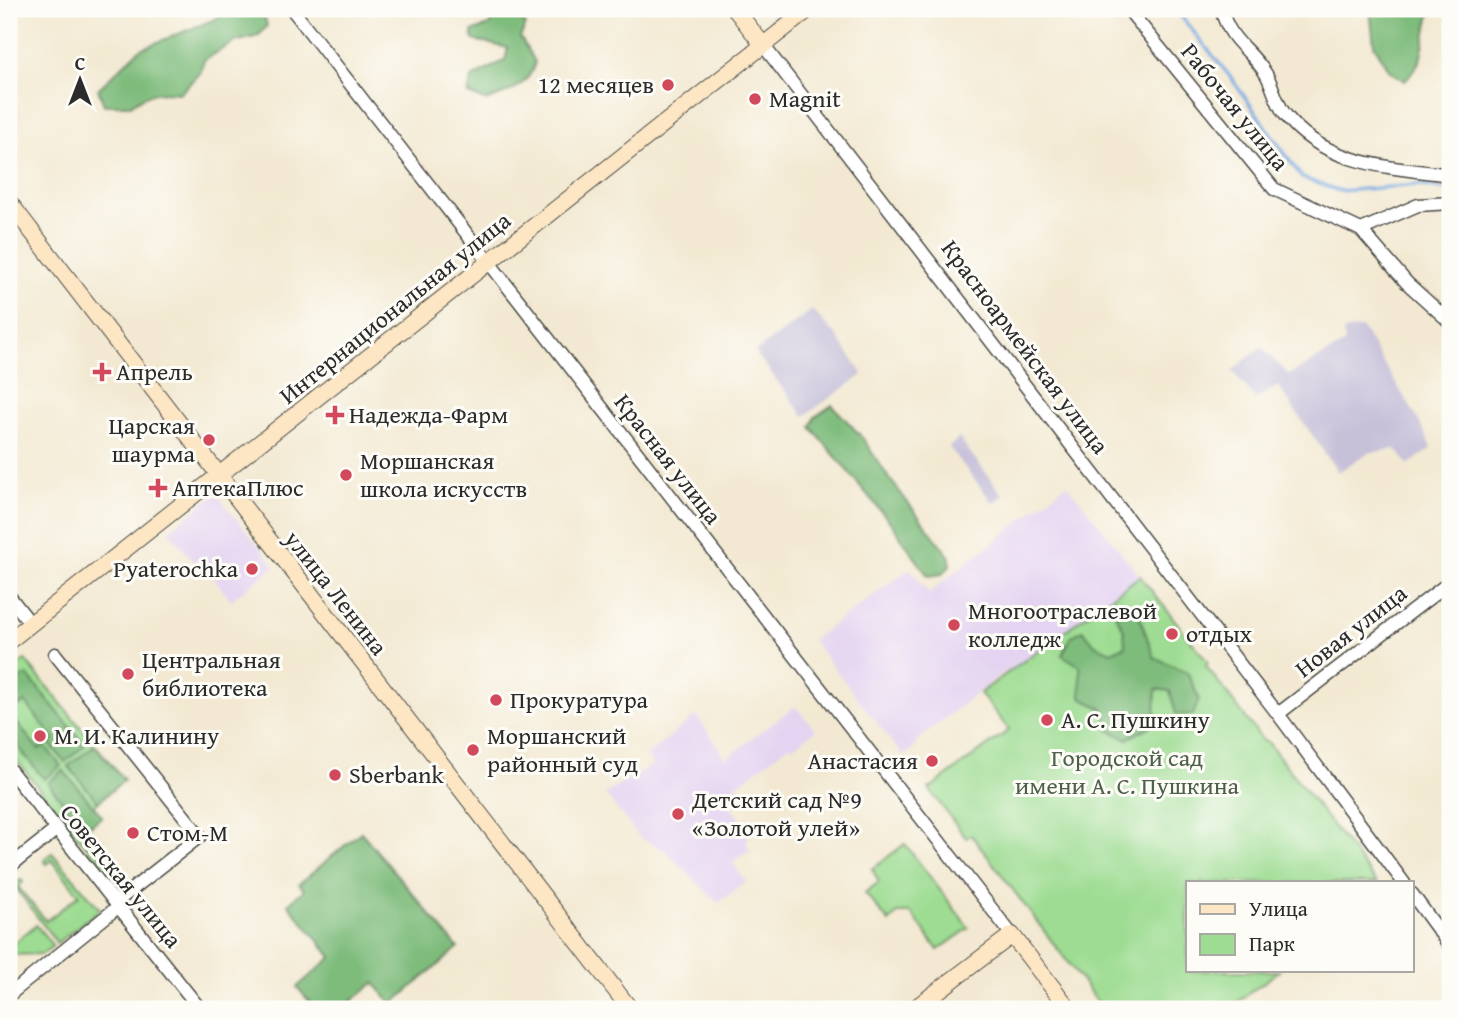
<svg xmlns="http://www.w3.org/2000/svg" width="1459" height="1018" viewBox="0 0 1459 1018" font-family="'Gentium Book Plus',serif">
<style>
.built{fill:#e4d3f1}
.industrial{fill:#c6c0d9}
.green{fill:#9ddc92;stroke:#64845e;stroke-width:2}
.forest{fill:#7ebc7c;stroke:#547454;stroke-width:2}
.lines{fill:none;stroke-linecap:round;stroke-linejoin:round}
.stream{stroke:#74a9e1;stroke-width:3.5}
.street-casing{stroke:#494844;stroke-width:15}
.secondary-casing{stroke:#494844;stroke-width:18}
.street{stroke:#fff;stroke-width:12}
.secondary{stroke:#fce6c4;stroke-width:16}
.poi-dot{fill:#d1495b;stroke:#fdfcf7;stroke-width:2.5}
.labels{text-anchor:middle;stroke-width:6;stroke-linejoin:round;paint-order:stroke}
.poi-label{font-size:24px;fill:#2b2b2b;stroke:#fdfcf7;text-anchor:start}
.street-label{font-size:24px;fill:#2b2b2b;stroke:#fdfcf7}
.park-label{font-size:24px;fill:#4d604a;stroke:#fdfcf7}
</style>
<rect width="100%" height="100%" fill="#fdfcf7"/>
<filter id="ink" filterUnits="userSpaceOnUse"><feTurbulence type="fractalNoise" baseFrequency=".0143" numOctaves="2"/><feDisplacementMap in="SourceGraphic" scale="14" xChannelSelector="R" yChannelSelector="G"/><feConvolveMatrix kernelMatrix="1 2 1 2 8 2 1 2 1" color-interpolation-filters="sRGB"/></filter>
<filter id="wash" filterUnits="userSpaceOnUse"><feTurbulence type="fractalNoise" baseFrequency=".00686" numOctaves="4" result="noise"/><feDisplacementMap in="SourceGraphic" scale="28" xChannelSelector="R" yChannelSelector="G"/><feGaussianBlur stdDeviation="1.57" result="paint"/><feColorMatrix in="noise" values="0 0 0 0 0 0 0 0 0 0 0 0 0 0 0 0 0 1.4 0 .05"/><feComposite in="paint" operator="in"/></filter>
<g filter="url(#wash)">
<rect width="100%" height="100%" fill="#f3e9d2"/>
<path class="built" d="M1067,484L1140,576L1027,659L999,676L915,742L917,745L903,756L812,640L910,569L929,593Z
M218,496L275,566L231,600L198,559L194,562L169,531L210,498Z
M795,706L816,730L793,747L789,745L723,796L750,832L746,843L750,850L732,862L746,882L718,903L664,850L639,837L605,794L652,765L647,755L696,715L726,758Z"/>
<path class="industrial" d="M812,310L836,335L863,375L804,416L755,352Z
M1362,328L1419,421L1432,448L1408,465L1396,449L1368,453L1338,472L1278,386L1256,399L1232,371L1261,347L1289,375L1345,343L1343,331Z
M959,438L1003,495L993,503L949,447Z"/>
<path class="green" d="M1140,576L1208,662L1206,666L1264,742L1267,741L1377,883H1188V971H1279L1228,1009H1103L976,841L971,835L966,838L929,789L1009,730L980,693Z
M25,660L124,780L74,823L118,879L110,877L9,751V672Z
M905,844L969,928L938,950L911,913H898L889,922L865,893L879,882L872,869Z
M52,853L100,909L57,943L12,883L21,880L23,882L18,887L46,921L79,895L52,860L47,864L44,861Z
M36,925L53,946L42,954L9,955V947Z"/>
<path class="forest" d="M227,9H263L267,26L258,36L235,42L204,60L200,73L180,93C159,91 147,92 131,105H104L98,89L140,49L218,18Z
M498,9H512L526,25L520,37L535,62C530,86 507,93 486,101L468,94L472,78L505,60L508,48L473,40L472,32L489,25Z
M1370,9H1431L1420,61L1405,81L1390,71L1374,45Z
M832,405L862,437L886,474L950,557V566L942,574L928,576L891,523L811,427L815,417Z
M1120,600L1138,612L1154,657L1188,673L1199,699L1193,715L1176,714L1170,691L1156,689L1155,724L1127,739L1109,730L1103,709L1081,698L1080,666L1062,655L1071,637L1083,630L1095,645L1111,652L1125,646L1124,630L1113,610Z
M23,676H28L85,745L65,762L49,743L54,739L25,702L20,706L9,692V687Z
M9,699L16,708L10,714L38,749L45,746L61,766L44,779L9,736Z
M95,745L124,780L98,802L68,766Z
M63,770L102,816L85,830L48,783Z
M361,832L458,948L392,1004L374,983L342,1009H316L297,987L332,957L288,904L304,890L299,884Z"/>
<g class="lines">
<path class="stream" d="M1175,9L1232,79L1302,178L1340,191L1416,185L1450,190
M771,21L787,9"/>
</g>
</g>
<g filter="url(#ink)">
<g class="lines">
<g class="street-casing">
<path id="street" d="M292,9L1012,935
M1128,9L1274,189L1361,230L1407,283L1450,322
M1221,9C1231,44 1249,47 1266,74C1273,86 1276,102 1284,113C1324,166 1390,167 1450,175
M763,45L1278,714L1404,883
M1361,230L1418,205L1450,203
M9,596L31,624
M55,654L200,836L116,902
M1278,714L1450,582
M9,769L200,1009
M9,867L57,829
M1412,894L1450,946
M9,995L119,906"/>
</g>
<g class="secondary-casing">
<path id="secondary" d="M735,9L763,45
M9,202L630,1009
M9,641L809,9
M914,1009L1012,935L1069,1009"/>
</g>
<use href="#street" class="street"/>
<use href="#secondary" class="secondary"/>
</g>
</g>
<g class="poi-dot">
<circle cx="668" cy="85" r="7"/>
<circle cx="755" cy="99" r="7"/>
<path d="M98.5 361.5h7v7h7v7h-7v7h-7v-7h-7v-7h7z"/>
<path d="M331.5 404.5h7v7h7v7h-7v7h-7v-7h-7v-7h7z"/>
<circle cx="209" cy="440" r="7"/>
<circle cx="346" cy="475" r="7"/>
<path d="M154.5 477.5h7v7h7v7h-7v7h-7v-7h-7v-7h7z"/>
<circle cx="252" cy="569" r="7"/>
<circle cx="954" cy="625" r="7"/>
<circle cx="1172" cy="634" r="7"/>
<circle cx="128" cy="674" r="7"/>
<circle cx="496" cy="700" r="7"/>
<circle cx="1047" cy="720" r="7"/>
<circle cx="40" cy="736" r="7"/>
<circle cx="473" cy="750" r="7"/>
<circle cx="932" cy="761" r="7"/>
<circle cx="335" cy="775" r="7"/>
<circle cx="678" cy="814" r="7"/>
<circle cx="133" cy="833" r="7"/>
</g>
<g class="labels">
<g class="poi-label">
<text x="654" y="93" text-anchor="end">12 месяцев</text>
<text x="769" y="107">Magnit</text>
<text x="116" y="380">Апрель</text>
<text x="349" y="423">Надежда-Фарм</text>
<text x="195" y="434" text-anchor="end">Царская<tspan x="195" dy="28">шаурма</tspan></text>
<text x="360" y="469">Моршанская<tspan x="360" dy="28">школа искусств</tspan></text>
<text x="172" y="496">АптекаПлюс</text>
<text x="238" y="577" text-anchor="end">Pyaterochka</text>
<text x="968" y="619">Многоотраслевой<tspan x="968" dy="28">колледж</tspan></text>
<text x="1186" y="642">отдых</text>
<text x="142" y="668">Центральная<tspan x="142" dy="28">библиотека</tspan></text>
<text x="510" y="708">Прокуратура</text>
<text x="1061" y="728">А. С. Пушкину</text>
<text x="54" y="744">М. И. Калинину</text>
<text x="487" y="744">Моршанский<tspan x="487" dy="28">районный суд</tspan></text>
<text x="918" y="769" text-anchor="end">Анастасия</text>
<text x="349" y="783">Sberbank</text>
<text x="692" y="808">Детский сад №9<tspan x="692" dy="28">«Золотой улей»</tspan></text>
<text x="147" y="841">Стом-М</text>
</g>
<g class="street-label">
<text transform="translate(1235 107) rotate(51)" y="8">Рабочая улица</text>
<text transform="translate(395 308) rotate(-39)" y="8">Интернациональная улица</text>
<text transform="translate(1025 347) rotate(53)" y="8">Красноармейская улица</text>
<text transform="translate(668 459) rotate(52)" y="8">Красная улица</text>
<text transform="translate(336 593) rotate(52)" y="8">улица Ленина</text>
<text transform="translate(1351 631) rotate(-38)" y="8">Новая улица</text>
<text transform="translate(121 876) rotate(51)" y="8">Советская улица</text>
</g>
<g class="park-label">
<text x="1127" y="766">Городской сад<tspan x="1127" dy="28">имени А. С. Пушкина</tspan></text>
</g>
</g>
<rect width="1459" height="1018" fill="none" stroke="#fdfcf7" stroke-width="35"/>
<rect x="1186" y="881" width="228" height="91" fill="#fdfcf7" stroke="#a9a8a5" stroke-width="2"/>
<rect x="1200" y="904" width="35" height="10" fill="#fce6c4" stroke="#a9a8a5" stroke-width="2"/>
<text x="1249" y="916" font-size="21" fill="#2b2b2b">Улица</text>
<rect x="1200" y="934" width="35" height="21" fill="#9ddc92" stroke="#a9a8a5" stroke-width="2"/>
<text x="1249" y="951" font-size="21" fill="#2b2b2b">Парк</text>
<g transform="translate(80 80)" stroke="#fdfcf7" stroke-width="5" paint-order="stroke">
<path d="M0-5L12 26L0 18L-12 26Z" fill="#2b2b2b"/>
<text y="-10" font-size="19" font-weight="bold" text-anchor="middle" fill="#2b2b2b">С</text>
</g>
</svg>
